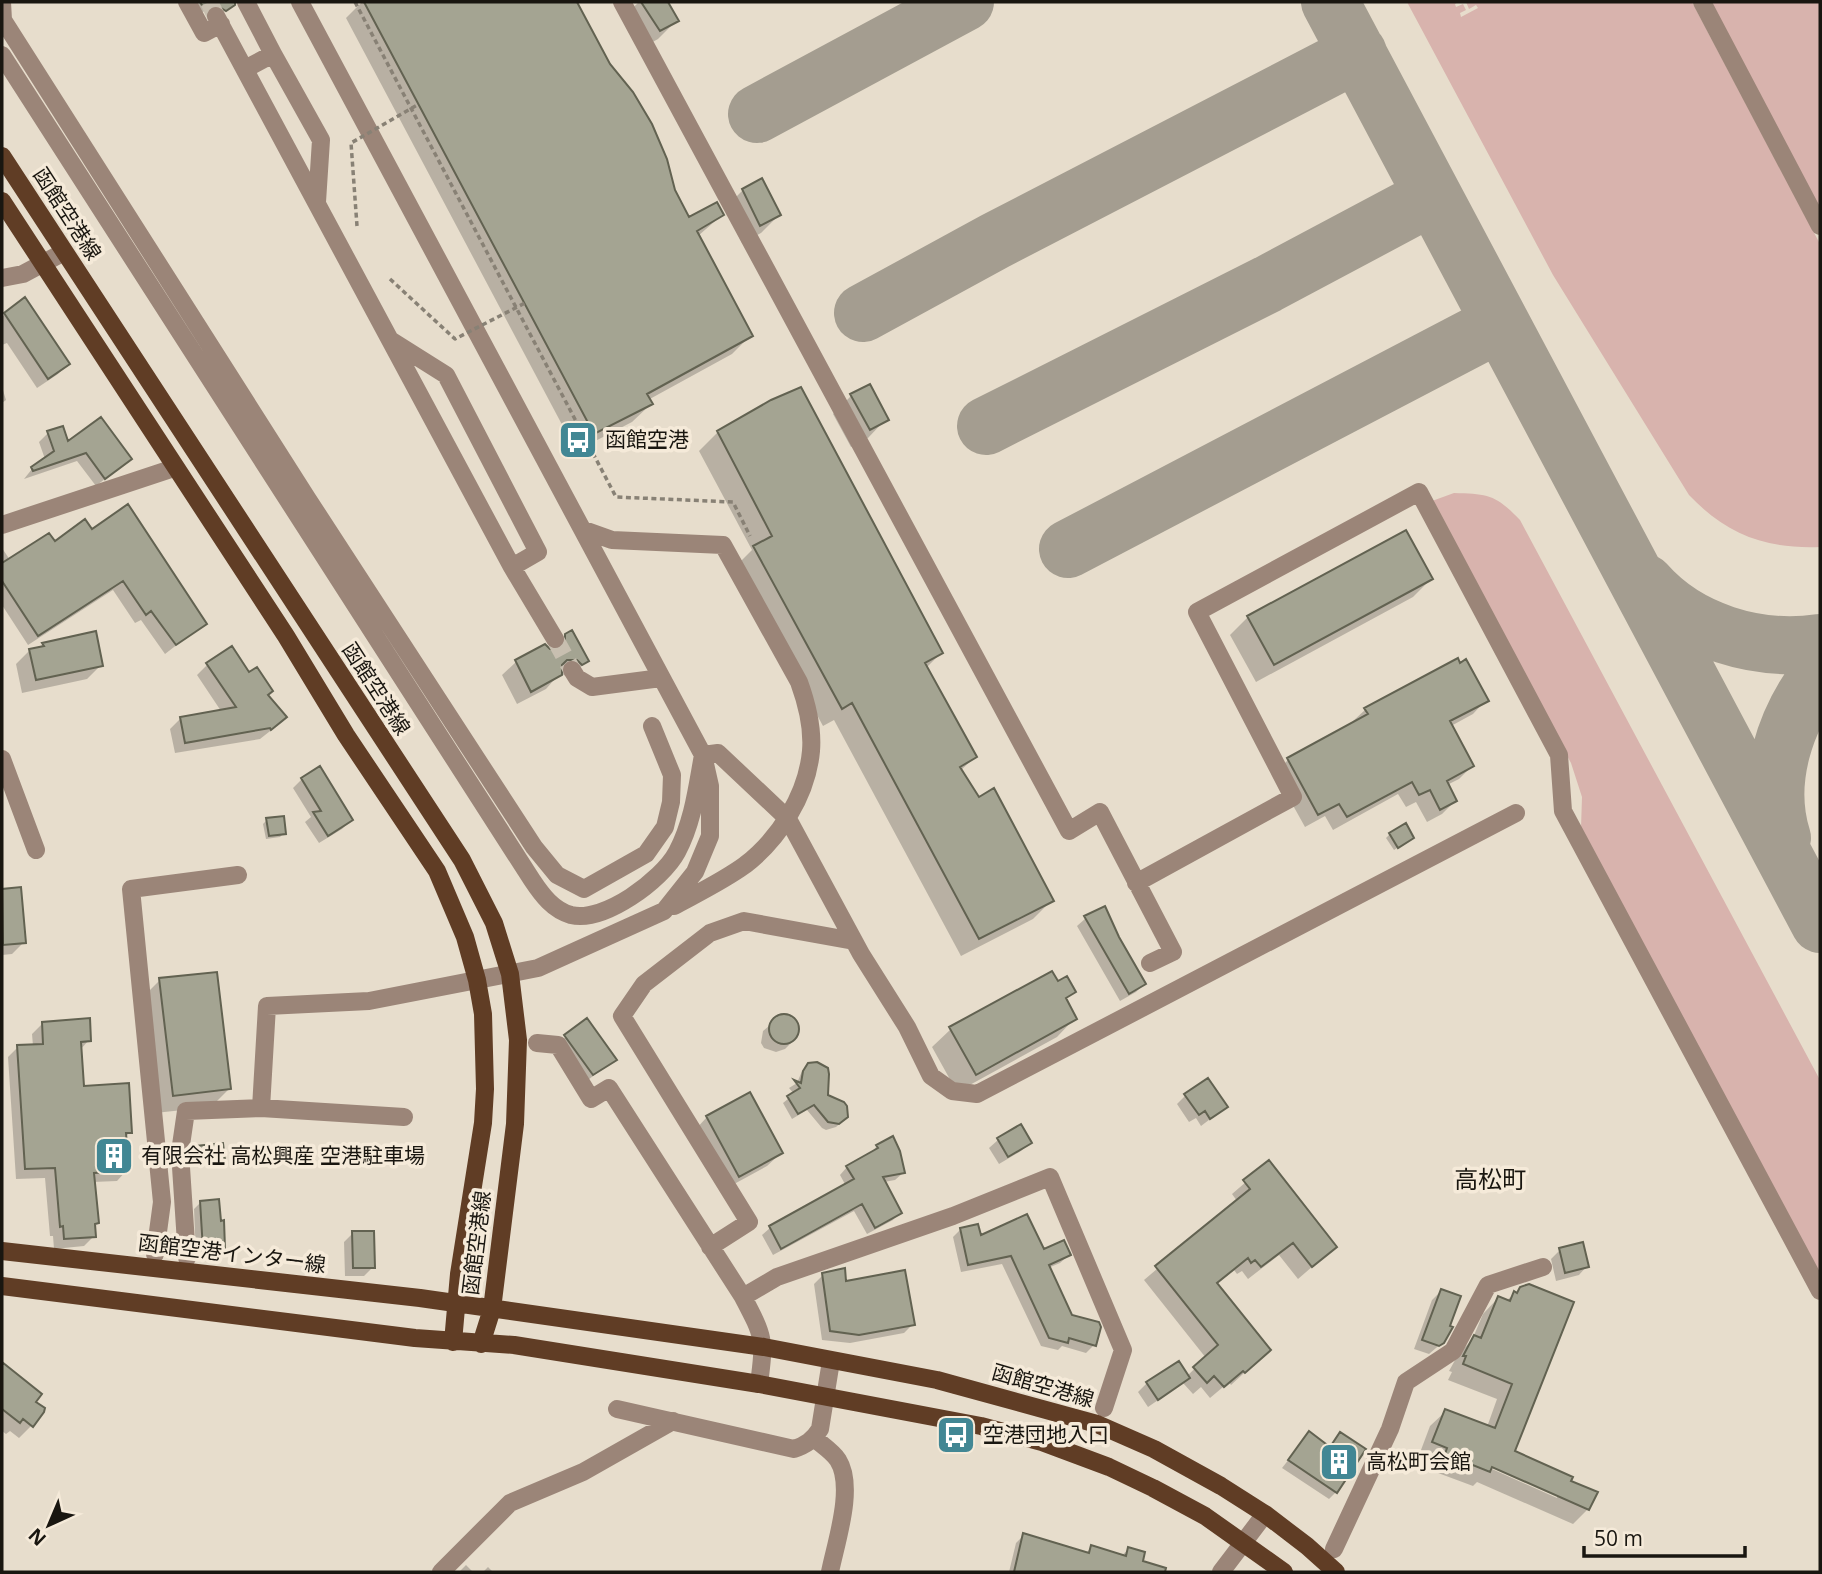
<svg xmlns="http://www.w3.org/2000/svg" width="1822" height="1574" viewBox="0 0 1822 1574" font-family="'Open Sans','Noto Sans JP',sans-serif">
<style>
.green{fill:#d8b3ad}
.shadow{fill:#0003;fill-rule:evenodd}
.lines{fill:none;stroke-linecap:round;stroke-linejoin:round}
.taxiway{stroke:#a49d90;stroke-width:58}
.building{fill:#a4a492;stroke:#626251;stroke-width:2}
.minor-tunnel{stroke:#c8bfb0;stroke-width:18;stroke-dasharray:18 9;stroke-linecap:butt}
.path{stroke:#888175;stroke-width:3.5;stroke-dasharray:5 3.5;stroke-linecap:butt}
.minor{stroke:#9b8578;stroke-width:18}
.major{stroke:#603d25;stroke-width:18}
.path-bridge{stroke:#888175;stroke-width:3.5;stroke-dasharray:5 3.5;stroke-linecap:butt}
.labels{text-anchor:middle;stroke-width:7;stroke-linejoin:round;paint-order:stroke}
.street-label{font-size:21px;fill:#191610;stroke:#f5ead9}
.poi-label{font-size:21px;fill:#191610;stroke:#f5ead9;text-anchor:start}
.quarter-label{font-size:24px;fill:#191610;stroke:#f5ead9}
</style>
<rect width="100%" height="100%" fill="#e7ddcc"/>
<path class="green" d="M1407,2H1458L1455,4L1456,7L1463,4L1466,10L1460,13L1461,17L1478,8L1476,5L1469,9L1466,2H1692L1820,244V547C1766,549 1727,535 1689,495L1553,275Z
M1711,2H1820V209Z
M1454,493C1489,494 1496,495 1520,520L1820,1080V1272L1789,1225L1581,828L1582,797L1571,763L1432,501Z"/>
<path class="shadow" d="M194,2H217L219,6L215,9H206L201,14Z
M362,2H574L689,220L722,215L698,236L750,336L732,354L648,400L651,404L632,422L576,451L346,18Z
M639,2H666L676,21L658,39L642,48L622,18Z
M743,190L779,215L761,233L742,243L725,208Z
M24,300L68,363L58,374L37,388L7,343L2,345V317Z
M2,387L6,400L2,403Z
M851,396L886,419L868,438L851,447L833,414Z
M772,402L941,653L926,668L975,757L960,771L1052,900L1033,919L961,956L834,720L823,726L736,566L752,550L699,451L718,432Z
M48,433L67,444L130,459L96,486L77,461L24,479L32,469L45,459L39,442Z
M91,531L205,623L165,654L141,620L135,623L113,590L28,645L2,605V548L10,560Z
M1431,579L1413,597L1256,682L1230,635L1248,617Z
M566,635L587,661L573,674L568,677L560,673L546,689L517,704L502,675L516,662L545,647L552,651Z
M43,644L101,665L87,679L22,693L16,664L30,650L39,648Z
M208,664L249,674L266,696L274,728L260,739L175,753L170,729L181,718L221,711L197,675Z
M1486,700L1473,714L1451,726L1472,766L1459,779L1447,785L1455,801L1442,814L1427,822L1416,802L1406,807L1398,794L1333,830L1325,816L1305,827L1275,773L1288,760L1353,724L1352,722L1366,709Z
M302,779L351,820L342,829L319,843L305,822L311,817L293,788Z
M267,820L284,833L280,837L266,839L263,824Z
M1390,834L1412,838L1394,850L1386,838Z
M19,889L24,942L12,954L2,955V890Z
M1104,908L1144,984L1136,992L1120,1001L1077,926L1086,918Z
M160,980L229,1089L211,1107L155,1113L142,998Z
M1057,984L1074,991L1065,1000L1075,1018L1057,1037L957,1092L932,1047L951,1029Z
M782,1015L793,1020L797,1031L794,1040L785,1049L776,1052L764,1048L761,1043L763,1031Z
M587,1020L614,1060L584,1083L556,1045Z
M43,1023L89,1040L80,1050L82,1088L130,1132L125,1137L127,1170L117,1181L93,1182L97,1223L93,1226L94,1236L84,1246L54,1249L53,1236H50L45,1178L16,1179L8,1057L18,1047L33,1046L32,1034Z
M808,1064L843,1121L836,1127L826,1130L822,1128L807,1110L792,1119L783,1103L794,1094L789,1088L797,1083L802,1071Z
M1185,1096L1226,1107L1201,1126L1196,1118L1189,1122L1177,1104Z
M707,1117L781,1153L767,1166L725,1189L694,1131Z
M998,1140L1030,1143L1021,1151L999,1164L989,1148Z
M877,1146L903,1173L895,1180L884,1182L900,1212L893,1220L867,1234L854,1211L773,1255L762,1235L770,1228L846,1186L840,1175L847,1167L869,1155Z
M197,1148L223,1160L219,1164L194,1166L193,1152Z
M1268,1163L1335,1247L1298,1279L1279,1255L1248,1279L1242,1271L1237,1274L1234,1270L1216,1284L1256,1362L1231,1385L1229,1382L1210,1398L1201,1387L1193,1394L1183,1383L1148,1407L1138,1392L1147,1383L1187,1376L1206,1358L1144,1280L1237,1201L1232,1194Z
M201,1202L219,1222L224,1248L217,1255L196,1256L194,1209Z
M961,1229L979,1238L1069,1255L1060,1263L1048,1268L1071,1316L1094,1345L1086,1353L1062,1346L1058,1350L1041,1346L1002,1264L961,1272L953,1237Z
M353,1233L373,1267L364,1276H345L344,1242Z
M1560,1250L1587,1266L1579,1275L1556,1281L1551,1259Z
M823,1275L845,1283L913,1324L904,1333L850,1343L822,1340L814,1284Z
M1521,1288L1513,1452L1568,1482L1588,1509L1573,1524L1477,1482L1473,1486L1430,1470L1433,1464L1418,1458L1430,1426L1446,1411L1487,1427L1497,1399L1448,1380L1452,1372L1449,1371L1459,1353L1472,1340L1483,1314L1498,1298L1506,1301ZM1485,1462L1557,1494V1498L1483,1465Z
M1441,1291L1443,1342L1429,1354L1414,1349L1432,1300Z
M2,1364L40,1394L34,1402L42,1409L31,1426L19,1438L10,1431L6,1434L2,1431Z
M1309,1434L1328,1448L1340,1434L1336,1492L1329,1499L1282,1468Z
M1024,1535L1085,1554L1092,1547L1121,1556L1129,1549L1143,1553L1138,1572H1009L1016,1543Z
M466,1565L473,1572H459Z
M488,1567L493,1572H483Z"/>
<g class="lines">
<path class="taxiway" d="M1330,2L1820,924
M757,114L965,2
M863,313L995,241L1358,53
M986,426L1268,284L1433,196
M1068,549L1500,323
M1645,583C1688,632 1757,652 1820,643
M1782,838C1764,781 1785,719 1820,674"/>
</g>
<path class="building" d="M200,2H235V5L226,11L216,5L210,6L206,12Z
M364,2H577L610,64L633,92L652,124L667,159L675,190L689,217L717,202L724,215L697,231L753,336L647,394L653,404L594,434Z
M641,2H668L679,21L660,31Z
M762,178L781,215L760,226L742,189Z
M25,297L70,364L48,379L4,313Z
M870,384L889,420L870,430L850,394Z
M801,387L943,653L925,663L977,757L960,767L979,797L994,788L1054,901L979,939L852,703L842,709L753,546L772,536L717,431L771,400Z
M101,417L132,459L105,479L86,453L33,471L31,467L54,451L47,431L63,426L68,441Z
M128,504L207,624L176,645L151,611L146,615L123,581L38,636L2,581V563L49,533L55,541L85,519L92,529Z
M1406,530L1433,579L1274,665L1247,616Z
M572,630L589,661L582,665L577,660H567L562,665V675L531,692L515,660L545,644L550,649H560L565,644V634Z
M96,631L103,666L36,680L29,649L44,646L42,643Z
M232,646L249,672L257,667L273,691L268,695L287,717L271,730L270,728L185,743L180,717L236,707L206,663Z
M1458,658L1460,663L1466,659L1489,701L1450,721L1474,766L1447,781L1457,801L1440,810L1430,790L1419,795L1412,782L1347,817L1339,804L1318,815L1287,758L1368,714L1364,708Z
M320,766L353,820L328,836L313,812L321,811L301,778Z
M284,816L286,834L269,836L266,818Z
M1406,823L1414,838L1398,848L1389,833Z
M21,887L26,943L3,945L2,889Z
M1105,906L1119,937L1146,984L1129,994L1084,916Z
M1052,971L1058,981L1067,976L1076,992L1066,998L1077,1019L976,1075L949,1027Z
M217,972L231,1089L173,1096L159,978Z
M769 1029a15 15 0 1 1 30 0a15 15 0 1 1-30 0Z
M90,1018L91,1041L81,1042L84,1086L129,1083L132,1133H126L129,1171L94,1173L99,1223L95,1224L96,1237L64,1239L63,1226L60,1227L55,1168L25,1169L17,1045L43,1044L42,1022Z
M587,1018L617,1060L593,1075L564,1035Z
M817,1062L828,1068L829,1074L828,1095L844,1102L847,1106L848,1117L839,1124L828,1122L814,1105L798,1114L787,1096L800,1088L794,1080L801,1083L803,1071L808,1063Z
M1208,1078L1228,1107L1210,1119L1205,1111L1199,1115L1184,1094Z
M750,1092L783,1153L739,1177L706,1116Z
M1021,1124L1032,1143L1008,1157L997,1138Z
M893,1136L900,1151L905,1173L883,1177L902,1213L875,1228L862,1204L781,1249L769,1226L854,1179L846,1166L878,1148L876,1145Z
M223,1143L225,1160L198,1163L196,1146Z
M1269,1160L1337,1247L1312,1267L1293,1243L1261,1267L1255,1260L1251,1263L1248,1258L1217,1283L1271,1350L1245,1373L1243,1371L1224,1387L1214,1376L1207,1383L1193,1367L1218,1345L1155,1266L1250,1189L1243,1180Z
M219,1199L221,1221L224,1220L225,1249L203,1250L200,1201Z
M1027,1214L1044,1249L1064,1240L1071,1255L1049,1265L1072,1315L1099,1322L1101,1327L1096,1346L1069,1338L1068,1343L1049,1338L1011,1256L968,1265L960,1228L978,1224L981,1235Z
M352,1231H374L375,1268H353Z
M1583,1242L1589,1267L1565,1273L1559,1248Z
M845,1268L846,1281L905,1270L915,1325L859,1335L830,1331L822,1273Z
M1529,1284L1574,1302L1515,1451L1573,1477L1571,1481L1598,1492L1589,1510L1492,1467L1490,1472L1445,1454L1447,1448L1432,1442L1445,1409L1495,1428L1512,1384L1463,1364L1466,1356H1463L1474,1335L1481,1338L1498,1296L1510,1301L1514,1291L1517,1293L1520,1287Z
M1441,1289L1461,1296L1450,1326L1453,1327L1444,1343L1439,1346L1422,1340Z
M1179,1361L1190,1378L1158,1400L1146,1382Z
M2,1362L42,1394L36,1402L45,1408L44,1412L33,1427L23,1419L20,1423L2,1409Z
M1309,1431L1330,1447L1340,1432L1366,1449L1337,1493L1288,1460Z
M1023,1533L1089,1553L1091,1545L1126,1556L1128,1547L1145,1552L1143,1561L1166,1568L1165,1572H1014Z"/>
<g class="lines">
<path class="minor-tunnel" d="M209,2L216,16
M555,639L572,670"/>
<path class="path" d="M355,2L616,497L733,502L750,536"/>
<path class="minor" d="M2,2L3,20L307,498L534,847L557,875L584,889L646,854L665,827L671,802L672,775L652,726
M187,2L204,33L221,24
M622,2L1069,831L1100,812L1173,952L1150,963
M1702,2L1820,226
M216,16L512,567L555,639
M273,54L321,140L317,202
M2,55L532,880C542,895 553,910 571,915C604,923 662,880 677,852C693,822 697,788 703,755L718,753L788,819L861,954L907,1027L931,1076L952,1091L977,1094L1516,813
M245,69L273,54L246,2
M2,278L23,274L64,252
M392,341L446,375L538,552L512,567
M2,525L174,468
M584,530L612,540L723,545L799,682C807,704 813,727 811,751C807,795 779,839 745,865C723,881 698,893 674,906
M572,670L577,678L592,687L661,678
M2,759L36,850
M1136,883L1293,797L1197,612L1419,492L1559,755L1563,811L1820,1291
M537,1043L558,1045L591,1099L609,1088L743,1297C764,1337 765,1339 759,1384
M261,1108L267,1006L369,1001L538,968L664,911L695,872L710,836V786L703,755L300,2
M710,1247L749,1222L622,1016L644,984L710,933L744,921L854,941
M155,1254L162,1202L131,889L238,875
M187,1258L180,1152L186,1111L261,1108L404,1117
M743,1297L777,1277L953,1216L1050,1177L1123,1350L1104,1408
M617,1409L794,1449C806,1445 813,1440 820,1429L831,1361
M814,1438C822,1445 833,1452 838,1460C855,1487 836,1542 830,1572
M1334,1549L1390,1429L1406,1382L1453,1351L1488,1285L1543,1267
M441,1572L510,1503L583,1472L673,1421
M1221,1572L1265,1514"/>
<path class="major" d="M2,156L462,860L494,923L510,974L518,1040L515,1124L492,1309L481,1344
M2,201L286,636L346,735L437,871L465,937L477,980L483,1014L485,1089L483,1123L459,1274L453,1342
M2,1251L420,1298L764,1347L937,1380L1097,1424L1154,1449L1221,1486L1265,1514L1307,1546L1336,1572
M2,1286L415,1338L514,1345L759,1384L981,1426L1042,1442L1109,1467L1153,1488L1205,1516L1284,1572"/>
<path class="path-bridge" d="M357,226L351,143L419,104
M390,279L455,339L525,303"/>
</g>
<defs>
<g id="bus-square" transform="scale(2.0125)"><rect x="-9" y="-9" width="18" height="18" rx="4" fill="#428794" stroke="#f5ead9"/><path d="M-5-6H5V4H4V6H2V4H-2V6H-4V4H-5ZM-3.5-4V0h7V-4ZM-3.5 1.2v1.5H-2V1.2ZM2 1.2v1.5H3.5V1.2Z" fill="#fff"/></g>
<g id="building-square" transform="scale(2.0125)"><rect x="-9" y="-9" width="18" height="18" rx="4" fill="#428794" stroke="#f5ead9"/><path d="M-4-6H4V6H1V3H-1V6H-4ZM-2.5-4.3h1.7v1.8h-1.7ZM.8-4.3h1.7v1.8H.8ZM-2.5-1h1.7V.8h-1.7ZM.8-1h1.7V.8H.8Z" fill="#fff"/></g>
</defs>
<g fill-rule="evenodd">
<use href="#bus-square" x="578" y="440"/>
<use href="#building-square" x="114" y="1156"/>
<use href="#bus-square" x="956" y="1435"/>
<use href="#building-square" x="1339" y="1462"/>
</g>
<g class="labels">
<g class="street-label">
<text transform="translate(67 214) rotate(57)" y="7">函館空港線</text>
<text transform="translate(376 689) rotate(57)" y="7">函館空港線</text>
<text transform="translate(477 1243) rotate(-83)" y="7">函館空港線</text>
<text transform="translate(232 1254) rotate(7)" y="7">函館空港インター線</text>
<text transform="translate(1043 1386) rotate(16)" y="7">函館空港線</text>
</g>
<g class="poi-label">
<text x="605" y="447">函館空港</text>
<text x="141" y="1163">有限会社 高松興産 空港駐車場</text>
<text x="983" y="1442">空港団地入口</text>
<text x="1366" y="1469">高松町会館</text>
</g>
<g class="quarter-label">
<text x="1490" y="1188">高松町</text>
</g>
</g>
<rect width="1822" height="1574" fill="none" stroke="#191610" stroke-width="7"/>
<g transform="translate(49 1525) rotate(224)" stroke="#f5ead9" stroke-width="5" paint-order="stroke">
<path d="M0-5L12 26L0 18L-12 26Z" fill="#191610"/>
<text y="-10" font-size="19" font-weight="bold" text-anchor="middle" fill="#191610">N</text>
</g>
<path d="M1584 1546v10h161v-10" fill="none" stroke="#191610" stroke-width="3.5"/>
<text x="1594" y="1546" font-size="21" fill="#191610" stroke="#f5ead9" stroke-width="5" paint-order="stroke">50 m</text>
</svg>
